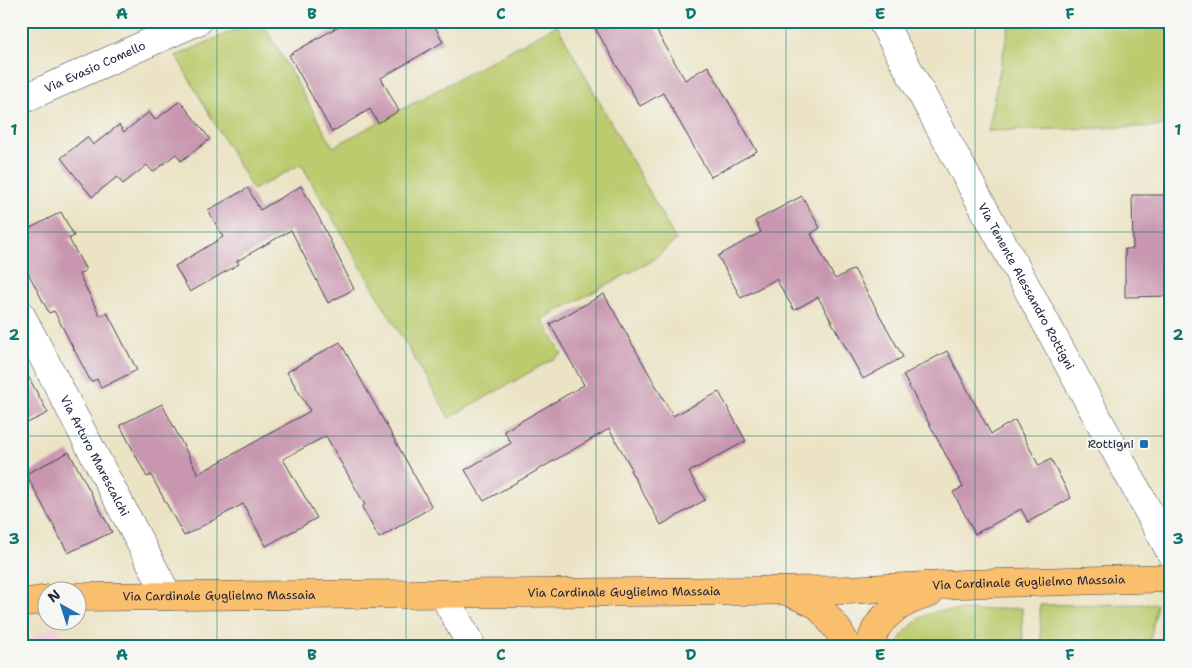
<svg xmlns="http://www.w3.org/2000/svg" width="1192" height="668" viewBox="0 0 1192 668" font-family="'Shantell Sans',sans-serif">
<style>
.built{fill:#f1d0e3}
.green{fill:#bbcb6e;stroke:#6e7654}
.building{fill:#c896af}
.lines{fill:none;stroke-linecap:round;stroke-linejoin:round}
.minor-casing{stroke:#403f50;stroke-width:29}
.major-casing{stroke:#403f50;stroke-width:29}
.minor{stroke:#fff;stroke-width:28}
.major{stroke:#f9bf6d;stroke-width:28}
.grid{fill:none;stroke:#0f766e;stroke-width:1;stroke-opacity:0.55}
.poi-dot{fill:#1f6fb2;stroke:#f6f6f2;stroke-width:2}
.labels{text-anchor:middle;stroke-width:4.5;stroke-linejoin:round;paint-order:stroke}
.street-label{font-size:12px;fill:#22223b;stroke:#f6f6f2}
.poi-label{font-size:12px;fill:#22223b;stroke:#f6f6f2;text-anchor:end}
.neatline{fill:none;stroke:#0f766e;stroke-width:2}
.grid-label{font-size:16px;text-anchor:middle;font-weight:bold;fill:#0f766e}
</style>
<rect width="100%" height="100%" fill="#f6f6f2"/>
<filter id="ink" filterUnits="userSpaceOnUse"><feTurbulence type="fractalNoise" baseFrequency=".02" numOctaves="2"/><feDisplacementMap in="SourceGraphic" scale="10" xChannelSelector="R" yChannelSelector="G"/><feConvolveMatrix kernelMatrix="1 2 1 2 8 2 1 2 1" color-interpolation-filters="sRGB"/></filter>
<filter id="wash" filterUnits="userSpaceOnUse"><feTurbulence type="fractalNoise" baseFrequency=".0096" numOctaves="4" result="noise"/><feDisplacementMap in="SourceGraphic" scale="20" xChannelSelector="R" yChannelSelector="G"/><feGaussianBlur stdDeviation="1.12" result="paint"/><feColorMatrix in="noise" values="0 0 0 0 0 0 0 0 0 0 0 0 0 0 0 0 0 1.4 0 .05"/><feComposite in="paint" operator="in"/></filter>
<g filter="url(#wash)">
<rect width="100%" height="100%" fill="#ebe3c4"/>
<path class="built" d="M55,625L69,647H21V645Z"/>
<path class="green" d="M255,21H262L333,147L557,25L676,240L652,261L542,319L562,354L449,418L301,164L253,190L176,56Z
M1010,21H1171V126L987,131Z
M1157,604L1149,647H1041L1040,605Z
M1022,608L1023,647H897L902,635L918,619L937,611Z"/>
<g id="blocks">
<path class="building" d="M348,21H432L443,42L381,78L399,111L378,123L370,109L332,132L289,55Z
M591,21H651L685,80L708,66L757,151L711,177L663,93L640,106Z
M180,101L210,139L181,161L176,154L153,172L147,165L123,184L117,177L92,197L61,158L87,137L93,145L119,125L124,132L149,112L155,120Z
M301,186L319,218L354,289L328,303L291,230L237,261L239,264L190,292L175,266L223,237L208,210L248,188L260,210Z
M1132,195H1171V296L1125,297V249H1133Z
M802,196L820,228L811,234L835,279L854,269L903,357L863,379L818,297L794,310L776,279L741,298L718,256L761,232L755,221Z
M61,212L74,236L69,239L86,270L79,274L100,316L107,312L137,370L101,388L97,379L91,382L54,311L49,313L21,259V233Z
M604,294L673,416L719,392L746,441L689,472L705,500L661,525L630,470L632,469L609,429L484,501L465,470L511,443L504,431L584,385L550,324Z
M340,342L432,507L379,538L362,507L365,505L326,436L283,459L317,518L266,546L243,504L184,536L151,475L147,477L120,425L162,404L198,474L310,411L287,372Z
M947,351L991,434L1015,420L1039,466L1051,459L1071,498L1028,522L1021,509L975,534L953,492L963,487L903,375Z
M21,363L48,413L21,426Z
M69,452L112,532L68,553L26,474Z"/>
</g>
</g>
<g filter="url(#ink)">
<use href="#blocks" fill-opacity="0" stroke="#403f50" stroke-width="1"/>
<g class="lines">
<g class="minor-casing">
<g id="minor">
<path id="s1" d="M882,21L1171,553"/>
<path id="s2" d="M21,100L198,21"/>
<path id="s3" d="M21,315L168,596"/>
<path d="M443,594L472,647"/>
</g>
</g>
<g class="major-casing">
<g id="major">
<path d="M789,592L818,605L838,630L848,647"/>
<path id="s4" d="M78,597L847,590L963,584L1171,578"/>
<path d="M21,603L48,599"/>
<path d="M870,647C872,641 873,633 877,627C889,608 910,599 930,593"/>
</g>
</g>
<use href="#minor" class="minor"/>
<use href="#major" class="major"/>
</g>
</g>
<path class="grid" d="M217,21V647M406,21V647M596,21V647M786,21V647M975,21V647M21,232H1171M21,436H1171"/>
<rect class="poi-dot" x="1139" y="439" width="10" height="10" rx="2.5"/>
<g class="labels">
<g class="street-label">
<text dy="4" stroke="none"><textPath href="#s2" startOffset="81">Via Evasio Comello</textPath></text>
<text dy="4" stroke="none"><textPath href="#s1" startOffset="302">Via Tenente Alessandro Rottigni</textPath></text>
<text dy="4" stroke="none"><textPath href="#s3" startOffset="159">Via Arturo Marescalchi</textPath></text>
<text dy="4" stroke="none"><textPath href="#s4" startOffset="951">Via Cardinale Guglielmo Massaia</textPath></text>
<text dy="4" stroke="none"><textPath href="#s4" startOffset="546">Via Cardinale Guglielmo Massaia</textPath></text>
<text dy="4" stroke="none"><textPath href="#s4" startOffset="141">Via Cardinale Guglielmo Massaia</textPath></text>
</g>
<g class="poi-label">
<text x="1134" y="448">Rottigni</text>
</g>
</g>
<rect width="1192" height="668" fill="none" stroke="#f6f6f2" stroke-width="55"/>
<g transform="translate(62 606) rotate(321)"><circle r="24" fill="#f6f6f2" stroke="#a1a1a9"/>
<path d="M0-4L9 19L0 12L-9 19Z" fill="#1f6fb2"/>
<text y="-8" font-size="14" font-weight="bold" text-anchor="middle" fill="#22223b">N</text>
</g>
<rect x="28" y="28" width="1136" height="612" class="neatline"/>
<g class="grid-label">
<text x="122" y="19">A</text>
<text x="312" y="19">B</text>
<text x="501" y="19">C</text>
<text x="691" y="19">D</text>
<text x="880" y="19">E</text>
<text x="1070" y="19">F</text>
<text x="14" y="135">1</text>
<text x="1178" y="135">1</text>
<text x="14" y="340">2</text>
<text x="1178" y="340">2</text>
<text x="14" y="544">3</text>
<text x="1178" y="544">3</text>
<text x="122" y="660">A</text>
<text x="312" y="660">B</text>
<text x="501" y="660">C</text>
<text x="691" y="660">D</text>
<text x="880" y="660">E</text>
<text x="1070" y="660">F</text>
</g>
</svg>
